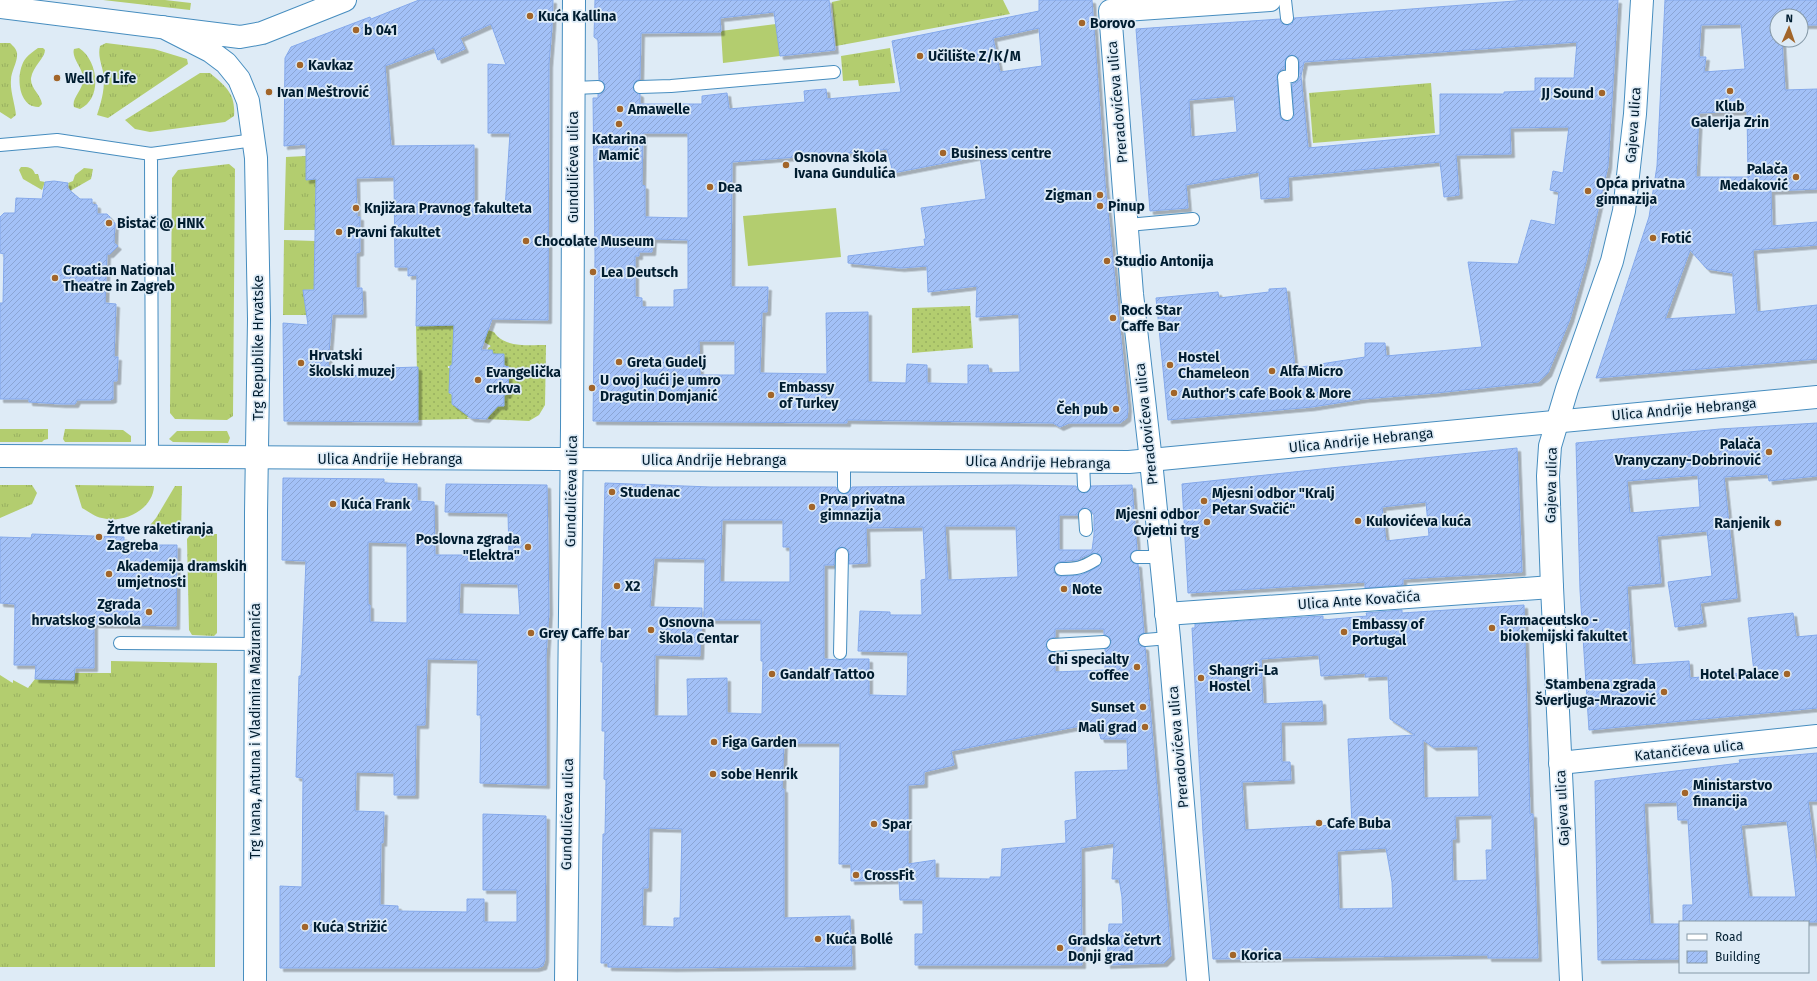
<svg xmlns="http://www.w3.org/2000/svg" width="1817" height="981" viewBox="0 0 1817 981" font-family="'Fira Sans',sans-serif">
<style>
.grass{fill:url(#grass-tufts)}
.garden{fill:url(#garden-dots)}
.pitch{fill:#b3cd6f}
.building{fill:url(#building-hatch);stroke:#85a9eb;fill-rule:evenodd;filter:url(#shadow)}
.lines{fill:none;stroke-linecap:round;stroke-linejoin:round}
.service-casing{stroke:#468dbf;stroke-width:14}
.minor-casing{stroke:#468dbf;stroke-width:24}
.tertiary-casing{stroke:#468dbf;stroke-width:24}
.secondary-casing{stroke:#468dbf;stroke-width:24}
.service{stroke:#fff;stroke-width:12}
.minor{stroke:#fff;stroke-width:22}
.tertiary{stroke:#fff;stroke-width:22}
.secondary{stroke:#fff;stroke-width:22}
.poi-dot{fill:#a26529;stroke:#deebf6;stroke-width:1.5}
.labels{text-anchor:middle;stroke-width:3.5;stroke-linejoin:round;paint-order:stroke}
.poi-label{font-size:14px;font-weight:bold;fill:#001d30;stroke:#deebf6;text-anchor:start}
.street-label{font-size:14px;fill:#001d30;stroke:#deebf6}
</style>
<defs>
<pattern id="grass-tufts" width="24" height="20" patternUnits="userSpaceOnUse"><rect width="24" height="20" fill="#b3cd6f"/><path d="M3 7l-1-3M5 7V3M7 7l1-3M15 17l-1-3M17 17v-4M19 17l1-3" fill="none" stroke="#98b060"/></pattern>
<pattern id="garden-dots" width="8" height="8" patternUnits="userSpaceOnUse"><rect width="8" height="8" fill="#b3cd6f"/><path d="M2 2h.1M6 6h.1" fill="none" stroke="#98b060" stroke-width="1.8" stroke-linecap="round"/></pattern>
<pattern id="building-hatch" width="6" height="6" patternUnits="userSpaceOnUse"><rect width="6" height="6" fill="#a3c1f7"/><path d="M-1 1l2-2M0 6l6-6M5 7l2-2" fill="none" stroke="#8ba5d4"/></pattern>
<filter id="shadow"><feDropShadow dx="3.5" dy="3.5" stdDeviation="0" flood-color="#0004"/></filter>
</defs>
<rect width="100%" height="100%" fill="#deebf6"/>
<path class="grass" d="M103,0H165L191,3L190,10Z
M841,0H1003L1010,14L836,46L832,2Z
M0,43H10C13,46 16,48 17,53C18,62 11,71 11,80C10,91 15,104 16,115L11,119L0,112Z
M106,43L154,49L187,59L188,64L108,118L97,115C101,103 104,92 104,80C104,68 97,58 100,46Z
M38,48H43L45,50C45,58 33,66 31,78C30,88 41,95 42,104L39,107C17,108 15,71 26,58C29,54 34,51 38,48Z
M79,48C98,60 103,98 80,109L74,107C71,98 84,90 83,78C83,68 71,58 74,49Z
M890,48L895,83L859,86L858,80L843,81L841,56Z
M200,73H210C225,86 236,93 234,116L225,122L150,132L135,129L125,120Z
M1431,83L1435,133L1313,143L1309,93Z
M306,156V180L323,178V187L316,188L315,230H284L286,157Z
M229,164L235,169L233,416L227,420L175,419L170,413L172,178L178,170Z
M21,167C28,167 33,167 35,174H38L40,181L45,182L42,190L23,179L19,170Z
M84,168L93,169L91,179L70,191L68,183L73,181L75,175Z
M284,240L315,241L314,281L326,289L303,290L307,315H283Z
M0,429H48V439L44,440L42,442H0Z
M65,429L123,430L131,436V442H65L63,439Z
M177,431H227L230,438L228,443L173,442L169,439Z
M0,485H32L37,493L32,504L0,518Z
M75,485L154,486C153,510 123,524 102,518C95,517 88,511 82,508Z
M175,486H182L181,534H151L146,530L156,518Z
M191,534H217V633L214,636L192,635L189,630L187,539Z
M111,661L217,663L215,967H0V675L11,682L13,683V680L28,688L35,679L74,680V673H111Z"/>
<path class="garden" d="M970,306L973,348L912,353V308Z
M470,325L494,332C504,348 529,345 546,345L545,405L539,415L529,421L485,419H488L490,409L493,411L495,410L492,406H504V395L508,393V391H505L509,367L504,365V354H493L492,350L487,353L488,348L491,346L484,342L451,366H448V368H452L451,391H449V393L452,395V405L463,406L470,416H468L467,418L470,419L418,420L416,326Z"/>
<path class="pitch" d="M776,24L780,56L723,63L721,31Z
M836,208L841,257L748,266L743,216Z"/>
<path class="building" d="M419,0H553L552,27L549,64L548,320L492,319L481,350H492L493,354H504V366L509,367L508,394L504,395V406H498L486,419L471,418L452,404V393H449L450,366L452,365L454,325L416,326L417,275L408,276V267H395L394,177L356,178L357,217H360V252L356,253V288H362L363,314H332L328,366H333L334,374L364,376V370L387,371V368L418,367V422L284,421L283,323L308,325L303,290H314L316,179L306,180V144L284,146L285,58L291,47L370,17L371,19ZM491,24L506,65L488,64V133H510L505,209L474,208V145L391,146L385,66L434,48L438,60L465,49L460,38Z
M595,0H829L835,50L780,56L774,12L720,18L721,32L641,33L640,79L636,81L633,87L634,91L640,94V104H702V96L727,93L729,109L805,102L804,91L813,90L826,89L827,99L901,92L892,41L1039,11V0H1092L1105,183L1128,408L1127,418L1120,423H1069L1060,427L1053,423L847,420V423L593,421L595,256L593,98H598V94L602,93L605,87L604,83L599,80L598,40L594,37ZM1039,28L1042,66L1000,72L993,38ZM643,133H688V218L645,217V186L642,185ZM887,149L893,173L980,156L986,199L921,208L926,239H924L925,246L848,256V263L901,268L927,266L928,292L977,286L976,317L1019,314L1020,372L989,373L988,365H968V384L927,383V365L907,364L906,383L868,382V312L826,313L827,374L760,373L762,312H767L768,287H731L732,162L875,151ZM653,239L688,240V289L674,290V307H642V298L635,297V256H639V252H652ZM699,341H735V375H700Z
M1528,0H1618L1608,166L1586,262L1570,319L1548,373L1538,382L1436,393L1363,399L1312,407L1168,420L1156,298L1218,292L1219,298L1269,292V289L1286,288L1295,368L1365,357V343H1385L1386,356L1482,347L1468,262L1518,264L1531,220L1555,225L1559,192L1550,190L1553,171L1563,173L1569,127L1510,128L1511,154L1456,155L1459,195L1444,197L1440,162L1288,177L1289,197L1261,199L1259,172L1186,185L1188,208L1150,211L1136,29L1280,19L1281,23L1287,25L1292,24L1294,18ZM1577,42L1574,78H1535V91L1504,92V94H1440V135L1308,148L1301,76L1304,62ZM1292,55L1299,59L1300,76L1297,82L1292,84L1294,117L1287,121L1281,119L1280,115L1277,77L1279,71L1284,69L1286,58ZM1234,96L1237,132L1191,137L1189,100Z
M1665,0H1817V25H1801V16H1777V40H1782L1785,90L1817,89V189L1771,191L1772,226L1817,222V245L1753,250L1757,312L1817,305V359L1596,378L1649,217L1657,166ZM1741,24L1745,69L1704,72L1706,57H1699L1701,25ZM1747,111L1748,177H1696L1699,113ZM1690,250L1707,269L1733,273V280L1736,314L1665,319Z
M54,181L68,183L67,188L80,199H92V204L97,205V214H107L110,217V220L115,223L114,243L118,246L110,254H107L105,303L116,304L114,357H118L117,381H113V399L110,400H77L75,404H62L29,402V399H0V303H3L4,254L0,253V217L4,213H15L16,198L42,199L45,182Z
M1817,423V476L1769,481L1768,474L1724,477L1737,598L1700,603L1703,623L1675,627L1668,582L1712,576L1707,531L1657,536L1661,583L1627,586L1632,665L1689,661L1690,678L1754,672L1748,618L1793,613L1796,637L1817,635V708L1589,730L1580,590L1576,443L1720,429ZM1698,475L1700,507L1630,513L1627,481Z
M1517,448L1522,572L1403,579V585L1365,588V582L1188,593L1182,484ZM1426,502L1429,536L1386,541L1382,507Z
M283,478L384,479V483L417,484V501L434,502L435,555H509L508,513L445,512L446,484L547,485L549,611L546,656V785L480,783L481,715H477L478,660L427,659L425,725H416L415,795H394V773L356,772L355,811L384,812L383,843L381,842L380,905L398,906V911L467,912V899H484V922H517V890H483V814L546,816L545,959L543,966L536,968H280V886L302,887L303,778L296,777L299,676H301L306,561L282,560ZM368,542L407,543V623L370,622V605H368ZM460,583L518,584L520,615L459,614Z
M605,483L711,487H836L838,491L844,494L848,493L852,487L1016,485L1076,486L1078,490L1084,493L1088,492L1091,486L1132,485L1137,550L1131,553L1130,557L1133,563L1138,564L1144,633L1138,636V640L1139,645L1145,647L1171,956L1164,963L1107,965L1109,924H1123L1122,897L1119,879H1112L1114,843L1081,848L1082,965H915V934H923V900H900L899,880L851,881V864H839L840,743H784L782,789H784V918L850,916L852,966L673,968L608,967V963H601L603,834H605L606,780L604,779L605,731H602L603,662H601ZM1085,508L1091,511L1094,515V535L1092,550H1059V515H1078L1081,509ZM722,520H783V547H790V582H720ZM945,526H1016L1018,577L948,580ZM923,527L926,579L921,580L922,615H890V612L860,611L858,651L908,652L907,696L869,695V659H844L840,660L824,659V565H834L835,550L842,547L849,551V564L867,563L866,528ZM1092,553L1099,554L1102,560L1099,566L1090,571L1081,575L1067,576H1058L1054,572V566L1058,562L1077,560ZM654,558L705,559L704,620H761V661H763L762,714L727,713V678L687,679L688,716H654L655,655L700,656L702,608L650,607ZM1055,629H1104V635L1110,638L1111,642L1108,648L1105,649V670L1055,672V652L1049,651L1046,645L1049,639L1055,637ZM1096,723L1101,739H1127L1128,770L1075,772L1077,819L1065,821L1066,843L1002,849L1001,877H990V879L935,878V860L908,864V785L924,784V772L954,765L951,751ZM649,828L682,829L680,918H674V927L642,926L643,888H648Z
M32,534L124,537V545H177L176,626L94,624V668H75L74,680L35,679L36,665H14L15,604L0,603V537L31,538Z
M1524,605L1530,814H1533L1538,958H1488V955L1213,959L1203,833L1192,628H1195V624L1323,616V620L1367,616L1366,613L1402,610V613ZM1319,655L1321,676L1366,673L1365,677L1388,676L1390,719L1415,735L1348,739L1352,824L1245,830L1242,782L1291,780L1290,762H1282L1281,722L1323,721L1322,701L1263,704L1261,659ZM1423,740L1433,747L1478,746L1479,797L1424,798ZM1492,815V850H1486L1487,880L1453,881L1452,839H1456L1455,816ZM1386,848L1392,882L1393,908L1339,909L1337,851Z
M1817,753V801H1808L1817,869V922H1683V905H1693L1688,820H1678L1677,802L1644,803L1650,924H1680V959L1598,960L1595,781L1740,763L1739,760ZM1787,821L1796,897H1749L1741,825Z"/>
<g class="lines">
<g class="service-casing">
<path id="service" d="M1285,0L1287,18
M640,87L671,86L834,72
M574,88L598,87
M1287,114L1284,77L1292,76V62
M0,145L57,140L151,154L254,140
M151,154L152,457
M1128,225L1193,219
M844,460V487
M1083,462L1084,486
M1085,515L1086,530
M1137,557H1160
M1061,569C1077,569 1082,568 1095,560
M1145,640L1169,638
M120,643L256,644
M1053,645L1104,642
M840,653L842,554"/>
</g>
<g class="minor-casing">
<path id="minor" d="M1151,461L1132,294L1110,11L1270,0
M1166,614L1552,587
M1560,763L1817,736"/>
</g>
<g class="tertiary-casing">
<path id="tertiary" d="M0,7L240,37L262,33L345,0
M163,27L210,51L226,63L239,79L248,101L256,158L259,319L256,513L255,981
M1151,461L1169,638L1198,981
M566,981L572,428L574,0
M1571,981L1552,587L1548,476L1550,446L1567,389L1612,261L1624,211L1635,114L1642,0"/>
</g>
<g class="secondary-casing">
<path id="secondary" d="M0,456L1129,462L1817,397"/>
</g>
<use href="#service" class="service"/>
<use href="#minor" class="minor"/>
<use href="#tertiary" class="tertiary"/>
<use href="#secondary" class="secondary"/>
</g>
<g class="poi-dot">
<circle cx="530" cy="16" r="4"/>
<circle cx="1082" cy="23" r="4"/>
<circle cx="356" cy="30" r="4"/>
<circle cx="920" cy="56" r="4"/>
<circle cx="300" cy="65" r="4"/>
<circle cx="57" cy="78" r="4"/>
<circle cx="1730" cy="91" r="4"/>
<circle cx="269" cy="92" r="4"/>
<circle cx="1602" cy="93" r="4"/>
<circle cx="620" cy="109" r="4"/>
<circle cx="619" cy="124" r="4"/>
<circle cx="943" cy="153" r="4"/>
<circle cx="786" cy="165" r="4"/>
<circle cx="1796" cy="177" r="4"/>
<circle cx="710" cy="187" r="4"/>
<circle cx="1588" cy="191" r="4"/>
<circle cx="1100" cy="195" r="4"/>
<circle cx="1100" cy="206" r="4"/>
<circle cx="356" cy="208" r="4"/>
<circle cx="109" cy="223" r="4"/>
<circle cx="339" cy="232" r="4"/>
<circle cx="1653" cy="238" r="4"/>
<circle cx="526" cy="241" r="4"/>
<circle cx="1107" cy="261" r="4"/>
<circle cx="593" cy="272" r="4"/>
<circle cx="55" cy="278" r="4"/>
<circle cx="1113" cy="318" r="4"/>
<circle cx="619" cy="362" r="4"/>
<circle cx="301" cy="363" r="4"/>
<circle cx="1170" cy="365" r="4"/>
<circle cx="1272" cy="371" r="4"/>
<circle cx="478" cy="380" r="4"/>
<circle cx="592" cy="388" r="4"/>
<circle cx="1174" cy="393" r="4"/>
<circle cx="771" cy="395" r="4"/>
<circle cx="1116" cy="409" r="4"/>
<circle cx="1769" cy="452" r="4"/>
<circle cx="612" cy="492" r="4"/>
<circle cx="1204" cy="501" r="4"/>
<circle cx="333" cy="504" r="4"/>
<circle cx="812" cy="507" r="4"/>
<circle cx="1358" cy="521" r="4"/>
<circle cx="1207" cy="522" r="4"/>
<circle cx="1778" cy="523" r="4"/>
<circle cx="99" cy="537" r="4"/>
<circle cx="528" cy="547" r="4"/>
<circle cx="109" cy="574" r="4"/>
<circle cx="617" cy="586" r="4"/>
<circle cx="1064" cy="589" r="4"/>
<circle cx="149" cy="612" r="4"/>
<circle cx="1492" cy="628" r="4"/>
<circle cx="651" cy="630" r="4"/>
<circle cx="1344" cy="632" r="4"/>
<circle cx="531" cy="633" r="4"/>
<circle cx="1137" cy="667" r="4"/>
<circle cx="772" cy="674" r="4"/>
<circle cx="1787" cy="674" r="4"/>
<circle cx="1201" cy="678" r="4"/>
<circle cx="1664" cy="692" r="4"/>
<circle cx="1143" cy="707" r="4"/>
<circle cx="1145" cy="727" r="4"/>
<circle cx="714" cy="742" r="4"/>
<circle cx="713" cy="774" r="4"/>
<circle cx="1685" cy="793" r="4"/>
<circle cx="1319" cy="823" r="4"/>
<circle cx="874" cy="824" r="4"/>
<circle cx="856" cy="875" r="4"/>
<circle cx="305" cy="927" r="4"/>
<circle cx="818" cy="939" r="4"/>
<circle cx="1060" cy="948" r="4"/>
<circle cx="1233" cy="955" r="4"/>
</g>
<g class="labels">
<g class="poi-label">
<text x="538" y="21">Kuća Kallina</text>
<text x="1090" y="28">Borovo</text>
<text x="364" y="35">b 041</text>
<text x="928" y="61">Učilište Z/K/M</text>
<text x="308" y="70">Kavkaz</text>
<text x="65" y="83">Well of Life</text>
<text x="277" y="97">Ivan Meštrović</text>
<text x="1594" y="98" text-anchor="end">JJ Sound</text>
<text x="1730" y="111" text-anchor="middle">Klub<tspan x="1730" dy="16">Galerija Zrin</tspan></text>
<text x="628" y="114">Amawelle</text>
<text x="619" y="144" text-anchor="middle">Katarina<tspan x="619" dy="16">Mamić</tspan></text>
<text x="951" y="158">Business centre</text>
<text x="794" y="162">Osnovna škola<tspan x="794" dy="16">Ivana Gundulića</tspan></text>
<text x="1788" y="174" text-anchor="end">Palača<tspan x="1788" dy="16">Medaković</tspan></text>
<text x="1596" y="188">Opća privatna<tspan x="1596" dy="16">gimnazija</tspan></text>
<text x="718" y="192">Dea</text>
<text x="1092" y="200" text-anchor="end">Zigman</text>
<text x="1108" y="211">Pinup</text>
<text x="364" y="213">Knjižara Pravnog fakulteta</text>
<text x="117" y="228">Bistač @ HNK</text>
<text x="347" y="237">Pravni fakultet</text>
<text x="1661" y="243">Fotić</text>
<text x="534" y="246">Chocolate Museum</text>
<text x="1115" y="266">Studio Antonija</text>
<text x="63" y="275">Croatian National<tspan x="63" dy="16">Theatre in Zagreb</tspan></text>
<text x="601" y="277">Lea Deutsch</text>
<text x="1121" y="315">Rock Star<tspan x="1121" dy="16">Caffe Bar</tspan></text>
<text x="309" y="360">Hrvatski<tspan x="309" dy="16">školski muzej</tspan></text>
<text x="1178" y="362">Hostel<tspan x="1178" dy="16">Chameleon</tspan></text>
<text x="627" y="367">Greta Gudelj</text>
<text x="1280" y="376">Alfa Micro</text>
<text x="486" y="377">Evangelička<tspan x="486" dy="16">crkva</tspan></text>
<text x="600" y="385">U ovoj kući je umro<tspan x="600" dy="16">Dragutin Domjanić</tspan></text>
<text x="779" y="392">Embassy<tspan x="779" dy="16">of Turkey</tspan></text>
<text x="1182" y="398">Author's cafe Book &amp; More</text>
<text x="1108" y="414" text-anchor="end">Čeh pub</text>
<text x="1761" y="449" text-anchor="end">Palača<tspan x="1761" dy="16">Vranyczany-Dobrinović</tspan></text>
<text x="620" y="497">Studenac</text>
<text x="1212" y="498">Mjesni odbor "Kralj<tspan x="1212" dy="16">Petar Svačić"</tspan></text>
<text x="820" y="504">Prva privatna<tspan x="820" dy="16">gimnazija</tspan></text>
<text x="341" y="509">Kuća Frank</text>
<text x="1199" y="519" text-anchor="end">Mjesni odbor<tspan x="1199" dy="16">Cvjetni trg</tspan></text>
<text x="1366" y="526">Kukovićeva kuća</text>
<text x="1770" y="528" text-anchor="end">Ranjenik</text>
<text x="107" y="534">Žrtve raketiranja<tspan x="107" dy="16">Zagreba</tspan></text>
<text x="520" y="544" text-anchor="end">Poslovna zgrada<tspan x="520" dy="16">"Elektra"</tspan></text>
<text x="117" y="571">Akademija dramskih<tspan x="117" dy="16">umjetnosti</tspan></text>
<text x="625" y="591">X2</text>
<text x="1072" y="594">Note</text>
<text x="141" y="609" text-anchor="end">Zgrada<tspan x="141" dy="16">hrvatskog sokola</tspan></text>
<text x="1500" y="625">Farmaceutsko -<tspan x="1500" dy="16">biokemijski fakultet</tspan></text>
<text x="659" y="627">Osnovna<tspan x="659" dy="16">škola Centar</tspan></text>
<text x="1352" y="629">Embassy of<tspan x="1352" dy="16">Portugal</tspan></text>
<text x="539" y="638">Grey Caffe bar</text>
<text x="1129" y="664" text-anchor="end">Chi specialty<tspan x="1129" dy="16">coffee</tspan></text>
<text x="1209" y="675">Shangri-La<tspan x="1209" dy="16">Hostel</tspan></text>
<text x="780" y="679">Gandalf Tattoo</text>
<text x="1779" y="679" text-anchor="end">Hotel Palace</text>
<text x="1656" y="689" text-anchor="end">Stambena zgrada<tspan x="1656" dy="16">Šverljuga-Mrazović</tspan></text>
<text x="1135" y="712" text-anchor="end">Sunset</text>
<text x="1137" y="732" text-anchor="end">Mali grad</text>
<text x="722" y="747">Figa Garden</text>
<text x="721" y="779">sobe Henrik</text>
<text x="1693" y="790">Ministarstvo<tspan x="1693" dy="16">financija</tspan></text>
<text x="1327" y="828">Cafe Buba</text>
<text x="882" y="829">Spar</text>
<text x="864" y="880">CrossFit</text>
<text x="313" y="932">Kuća Strižić</text>
<text x="826" y="944">Kuća Bollé</text>
<text x="1068" y="945">Gradska četvrt<tspan x="1068" dy="16">Donji grad</tspan></text>
<text x="1241" y="960">Korica</text>
</g>
<g class="street-label">
<text transform="translate(1117 102) rotate(-95)" y="5">Preradovićeva ulica</text>
<text transform="translate(1633 125) rotate(-86)" y="5">Gajeva ulica</text>
<text transform="translate(573 167) rotate(-90)" y="5">Gundulićeva ulica</text>
<text transform="translate(258 348) rotate(-90)" y="5">Trg Republike Hrvatske</text>
<text transform="translate(1684 409) rotate(-5)" y="5">Ulica Andrije Hebranga</text>
<text transform="translate(1146 424) rotate(-96)" y="5">Preradovićeva ulica</text>
<text transform="translate(1361 440) rotate(-6)" y="5">Ulica Andrije Hebranga</text>
<text x="390" y="464">Ulica Andrije Hebranga</text>
<text x="714" y="465">Ulica Andrije Hebranga</text>
<text transform="translate(1038 462) rotate(1)" y="5">Ulica Andrije Hebranga</text>
<text transform="translate(1551 485) rotate(-89)" y="5">Gajeva ulica</text>
<text transform="translate(571 491) rotate(-89)" y="5">Gundulićeva ulica</text>
<text transform="translate(1359 600) rotate(-4)" y="5">Ulica Ante Kovačića</text>
<text transform="translate(255 731) rotate(-90)" y="5">Trg Ivana, Antuna i Vladimira Mažuranića</text>
<text transform="translate(1178 747) rotate(-95)" y="5">Preradovićeva ulica</text>
<text transform="translate(1689 750) rotate(-6)" y="5">Katančićeva ulica</text>
<text transform="translate(1562 808) rotate(-93)" y="5">Gajeva ulica</text>
<text transform="translate(567 814) rotate(-89)" y="5">Gundulićeva ulica</text>
</g>
</g>
<rect x="1679" y="921" width="130" height="52" fill="#deebf6" stroke="#8599a7"/>
<rect x="1687" y="934" width="20" height="6" fill="#ffffff" stroke="#8599a7"/>
<text x="1715" y="941" font-size="12" fill="#001d30">Road</text>
<rect x="1687" y="951" width="20" height="12" fill="url(#building-hatch)" stroke="#8599a7"/>
<text x="1715" y="961" font-size="12" fill="#001d30">Building</text>
<g transform="translate(1789 28) rotate(2)"><circle r="19" fill="#deebf6" stroke="#8599a7"/>
<path d="M0-3L7 15L0 10L-7 15Z" fill="#a26529"/>
<text y="-6" font-size="11" font-weight="bold" text-anchor="middle" fill="#001d30">N</text>
</g>
</svg>
